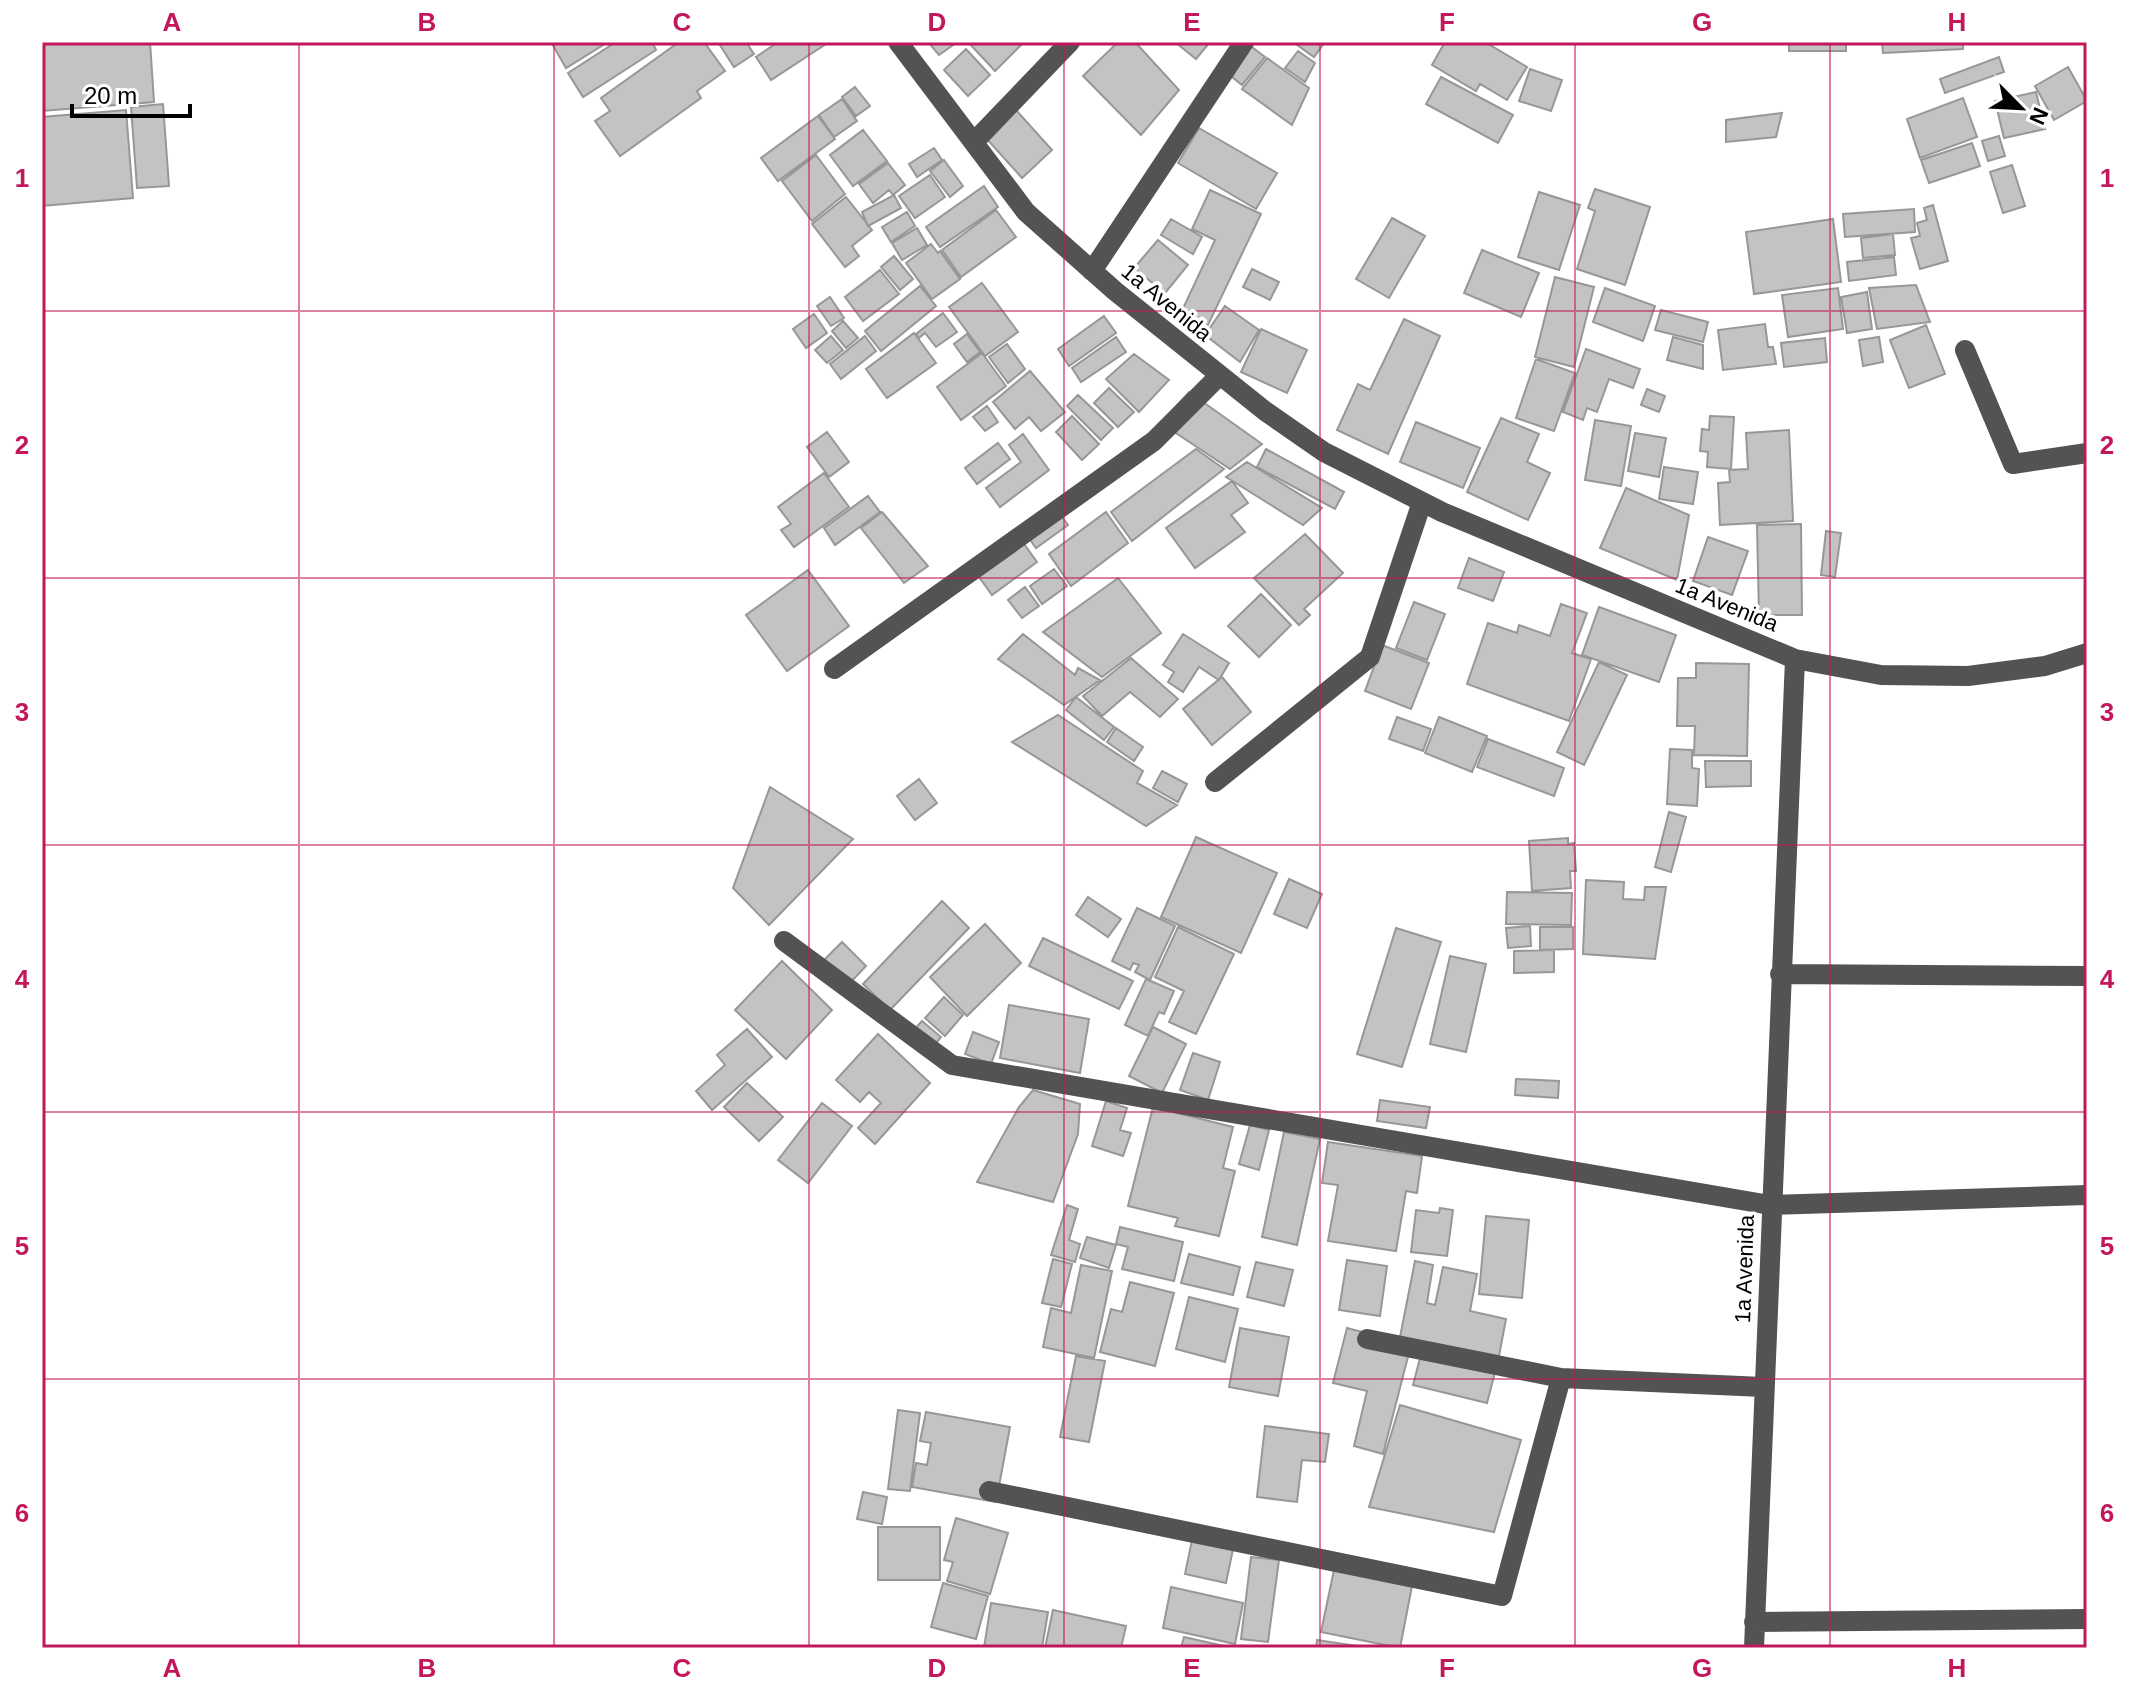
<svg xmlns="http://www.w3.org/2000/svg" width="2129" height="1690" viewBox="0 0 2129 1690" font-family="Helvetica,sans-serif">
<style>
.building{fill:#c3c3c3;stroke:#979797;stroke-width:2}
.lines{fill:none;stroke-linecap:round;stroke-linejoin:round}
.minor{stroke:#535353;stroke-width:20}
.grid{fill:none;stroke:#c2185b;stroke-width:2;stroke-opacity:0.55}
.labels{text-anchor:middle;stroke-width:7;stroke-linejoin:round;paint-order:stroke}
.street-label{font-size:22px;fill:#000;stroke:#fff}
.neatline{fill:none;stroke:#c2185b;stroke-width:3}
.grid-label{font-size:26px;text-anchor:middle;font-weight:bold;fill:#c2185b}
</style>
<rect width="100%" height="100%" fill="#fff"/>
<path class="building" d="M42,42H150L154,102L42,111Z
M551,42H608L566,68Z
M616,42H652L656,50L583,97L568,73Z
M679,42H704L725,71L697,91L701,98L620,156L595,121L610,111L601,98Z
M718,42H746L754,54L734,67Z
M778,42H829L771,80L756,57Z
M928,42H956V43L939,55Z
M968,42H1024L995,71Z
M1118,42H1135L1179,90L1141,135L1083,76Z
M1175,42H1210L1196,59Z
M1293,42H1325L1314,57Z
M1445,42H1485L1527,67L1507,100L1480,84L1476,91L1432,65Z
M1789,42H1846V51H1789Z
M1882,42H1963V49L1883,53Z
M1248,44L1265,57L1242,85L1226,72Z
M966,49L990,75L968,96L944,70Z
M1298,51L1315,63L1305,82L1285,68Z
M1999,57L2004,72L1945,93L1940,79Z
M1267,58L1309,88L1292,125L1242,89Z
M2068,67L2087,101L2054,120L2035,86Z
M1530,69L1562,80L1551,111L1519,101Z
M1441,77L1513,115L1498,143L1426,104Z
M855,87L870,106L856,116L842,97Z
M2036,92L2045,129L2004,138L1995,101Z
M1963,98L1977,137L1920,158L1907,119Z
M842,99L857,121L834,137L819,115Z
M1007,100L1052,150L1022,178L977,128Z
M163,104L169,186L137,188L131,107Z
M126,110L133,198L42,206V117Z
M1782,113L1776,137L1726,142V120Z
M818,116L835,139L778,181L761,158Z
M1199,128L1277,173L1256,209L1178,163Z
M863,130L887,161L853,186L830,155Z
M1999,136L2005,156L1988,161L1982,141Z
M1972,143L1980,166L1929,183L1921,160Z
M934,148L942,160L917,177L909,164Z
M816,155L845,194L812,221L782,181Z
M944,160L963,186L950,197L930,171Z
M888,163L905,185L893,195L889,190L873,203L859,184Z
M2012,165L2025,206L2003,213L1990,172Z
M930,175L945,197L915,218L899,196Z
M984,186L998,207L940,247L926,227Z
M1595,189L1650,207L1625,285L1577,269L1595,211L1588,208Z
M1210,190L1261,214L1207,327L1180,315L1215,240L1192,229Z
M1539,192L1580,205L1559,270L1518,257Z
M894,195L901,208L868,226L862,212Z
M846,197L872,230L852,246L859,256L845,267L812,224Z
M1933,205L1948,261L1920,269L1911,238L1920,236L1917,223L1927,220L1924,208Z
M1914,209L1915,232L1845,237L1843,214Z
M996,210L1016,237L961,277L942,250Z
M907,212L915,226L891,242L882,227Z
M1392,218L1425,236L1389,298L1356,279Z
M1171,219L1202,237L1193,254L1161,235Z
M1833,219L1841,282L1754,294L1746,232Z
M917,228L927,245L902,260L892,243Z
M1893,234L1895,255L1863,258L1861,238Z
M1158,240L1188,265L1165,293L1134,268Z
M931,244L938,253L940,251L960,279L932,299L906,263Z
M1482,250L1539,273L1521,317L1464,293Z
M894,256L913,279L900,290L881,267Z
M1894,257L1896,275L1849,281L1847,262Z
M1252,269L1279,282L1270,300L1243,287Z
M880,270L899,294L863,321L845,297Z
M1555,277L1594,287L1574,367L1535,357Z
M982,283L1018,332L985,356L949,307Z
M1916,285L1930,322L1877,329L1869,288Z
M920,286L936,306L881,351L865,331Z
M1605,288L1655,306L1643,341L1593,322Z
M1838,288L1843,329L1788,337L1782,295Z
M1867,292L1872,329L1847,333L1841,297Z
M830,297L844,318L831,326L817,306Z
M1225,306L1259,330L1240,362L1205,335Z
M1661,310L1708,322L1703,342L1655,330Z
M943,313L957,332L936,347L925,333L919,338L916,334Z
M814,314L827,333L806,348L793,329Z
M1104,316L1116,333L1069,366L1058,349Z
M1404,319L1440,336L1388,454L1337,430L1358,384L1370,390Z
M843,321L858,338L846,348L832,331Z
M1765,324L1768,347H1773L1776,364L1723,370L1718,330Z
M1926,325L1945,374L1909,388L1890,340Z
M1261,329L1307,350L1287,393L1241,372Z
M914,333L936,363L887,398L866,369Z
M967,334L980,352L967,362L954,344Z
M831,336L843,350L827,363L815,350Z
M865,336L876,351L841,379L830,364Z
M1116,337L1126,352L1081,382L1072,368Z
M1673,337L1703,345V369L1667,360Z
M1879,337L1883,362L1863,366L1859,340Z
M1825,338L1827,362L1784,367L1781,343Z
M1007,344L1025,369L1008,383L989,357Z
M1586,349L1640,369L1633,388L1609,379L1597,412L1587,408L1583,420L1563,412Z
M982,353L1006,386L961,420L937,387Z
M1134,354L1169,380L1139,412L1106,379Z
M1536,359L1575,373L1554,431L1516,418Z
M1030,371L1065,412L1041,431L1029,417L1015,429L993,402Z
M1109,388L1134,412L1118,427L1094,403Z
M1647,389L1665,396L1659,412L1641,405Z
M1189,392L1262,444L1230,469L1161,423Z
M1078,395L1113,428L1101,440L1067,406Z
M987,406L998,422L985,431L973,417Z
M1072,416L1099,444L1082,460L1056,432Z
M1710,416L1734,417L1731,469L1707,467L1708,452L1700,451L1702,429L1709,430Z
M1501,418L1539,434L1527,462L1550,473L1528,520L1467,492Z
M1595,420L1631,426L1621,486L1585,480Z
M1416,422L1480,448L1463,488L1400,462Z
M1789,430L1793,521L1720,525L1718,483L1730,482L1729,470L1748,469L1746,433Z
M827,432L849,462L829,477L807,447Z
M1635,433L1666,438L1659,477L1628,471Z
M1023,434L1049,470L1000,507L986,488L1021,462L1009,445Z
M998,443L1010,459L977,484L965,468Z
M1196,449L1224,469L1132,541L1111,512Z
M1266,449L1344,492L1335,509L1257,467Z
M1247,462L1322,508L1303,525L1226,477Z
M1664,467L1698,472L1693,504L1659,499Z
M824,473L849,507L794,547L781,530L791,524L778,507Z
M1232,481L1248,503L1231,515L1245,532L1195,568L1166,528Z
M1626,488L1689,515L1677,580L1600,548Z
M868,496L880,512L835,545L824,528Z
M1053,505L1068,525L1036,548L1022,528Z
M882,512L928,566L904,583L861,528Z
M1106,512L1128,543L1071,586L1049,554Z
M1801,524L1802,615H1759L1757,525Z
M1014,530L1037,562L992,595L969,563Z
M1826,531L1841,533L1835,577L1821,575Z
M1305,534L1343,573L1304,609L1310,615L1299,625L1254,578Z
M1708,537L1748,551L1732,595L1693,581Z
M1469,558L1504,572L1493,601L1458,588Z
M1054,569L1067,586L1042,604L1030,586Z
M808,570L849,626L787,671L746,615Z
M1118,578L1161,633L1102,677L1043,632Z
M1025,587L1039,606L1022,618L1008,600Z
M1261,594L1291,625L1259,657L1228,626Z
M1414,602L1445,614L1427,660L1396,648Z
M1561,604L1587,613L1572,653L1591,659L1569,721L1467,684L1488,623L1517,633L1519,625L1550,636Z
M1599,607L1676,635L1659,682L1582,655Z
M1023,634L1075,675L1078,668L1100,680L1064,705L998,659Z
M1183,634L1229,663L1219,680L1199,667L1183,692L1168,682L1174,672L1163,665Z
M1382,645L1429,663L1411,709L1365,691Z
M1131,658L1178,699L1160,717L1130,692L1102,716L1083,696Z
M1599,662L1627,675L1584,765L1557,752Z
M1696,663L1749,664L1747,756L1694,755L1695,726H1677L1678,678H1696Z
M1222,677L1251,712L1212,745L1183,709Z
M1076,697L1114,727L1104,740L1066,710Z
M1058,715L1143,771L1137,783L1177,805L1146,826L1012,742Z
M1397,717L1431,729L1423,751L1389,739Z
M1439,717L1487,736L1472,772L1425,753Z
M1116,728L1143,747L1134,761L1107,742Z
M1488,739L1564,768L1554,796L1477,767Z
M1670,749L1692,750V768L1699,769L1697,806L1667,804Z
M1705,761H1751V786L1706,787Z
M1162,771L1187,784L1178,802L1153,788Z
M919,779L937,803L915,820L897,796Z
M770,787L853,839L769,925L733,888Z
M1669,812L1686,817L1671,872L1655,867Z
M1196,837L1277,873L1241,953L1161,917Z
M1568,838V844L1574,843L1576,871H1570L1571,888L1532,891L1529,841Z
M1289,879L1322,894L1307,928L1274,914Z
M1586,880L1624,882L1623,899L1644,900L1645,887H1666L1655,959L1583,954Z
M1507,892L1572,893L1571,925L1506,924Z
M1088,897L1121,919L1108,937L1076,915Z
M942,901L969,928L890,1010L863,984Z
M1137,908L1175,926L1150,980L1135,972L1139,965L1133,963L1130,970L1112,961Z
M985,924L1021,963L967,1016L930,977Z
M1530,926L1531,946L1508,948L1506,928Z
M1178,927L1234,954L1196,1034L1169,1022L1184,991L1155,977Z
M1540,927H1573V949L1540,950Z
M1396,928L1441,942L1402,1067L1357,1054Z
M1043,938L1133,981L1119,1009L1029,966Z
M842,942L866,966L848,985L823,961Z
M1554,950V972L1514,973V951Z
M1450,956L1486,964L1466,1052L1430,1044Z
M782,961L832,1010L786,1059L735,1010Z
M1146,979L1174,991L1164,1014L1159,1012L1148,1036L1125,1025Z
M944,997L963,1015L945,1036L925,1018Z
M1009,1005L1089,1019L1080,1073L1000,1058Z
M922,1021L941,1037L931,1049L912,1032Z
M1153,1027L1186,1044L1162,1093L1129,1076Z
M747,1029L772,1057L712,1110L696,1091L725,1065L717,1055Z
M973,1032L999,1042L991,1064L965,1054Z
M878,1034L930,1083L875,1144L858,1128L881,1103L869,1092L860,1102L836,1080Z
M1193,1053L1220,1062L1208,1100L1180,1090Z
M1516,1079L1559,1081L1558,1098L1515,1095Z
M747,1083L783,1117L759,1141L724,1107Z
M1033,1090L1080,1104L1078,1134L1053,1202L977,1182L1019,1107Z
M1380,1100L1430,1107L1426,1128L1377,1121Z
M1106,1101L1127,1108L1120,1130L1131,1133L1123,1156L1092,1146Z
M822,1103L852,1126L808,1183L778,1160Z
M1153,1107L1233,1127L1223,1168L1235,1171L1219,1236L1175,1226L1178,1218L1128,1206Z
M1250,1125L1269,1130L1259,1170L1239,1164Z
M1284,1132L1320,1139L1297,1245L1262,1237Z
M1328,1142L1422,1156L1417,1193L1406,1191L1396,1251L1328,1241L1338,1185L1322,1183Z
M1067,1205L1078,1209L1069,1240L1080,1244L1075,1262L1051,1255Z
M1440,1208L1453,1210L1447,1256L1411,1252L1416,1210L1439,1213Z
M1486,1216L1529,1220L1522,1298L1479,1294Z
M1120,1227L1183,1242L1174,1281L1122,1269L1128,1247L1116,1244Z
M1087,1237L1116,1245L1109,1268L1080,1258Z
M1189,1254L1240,1267L1233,1295L1181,1283Z
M1053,1259L1072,1264L1061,1307L1042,1303Z
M1347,1260L1387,1266L1380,1316L1339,1310Z
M1415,1261L1433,1265L1427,1303L1435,1305L1443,1267L1477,1274L1470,1311L1506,1319L1499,1356L1400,1337Z
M1256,1262L1293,1270L1284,1306L1247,1297Z
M1081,1265L1112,1271L1094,1358L1043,1347L1051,1308L1071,1313Z
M1130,1282L1174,1293L1155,1366L1100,1352L1111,1309L1122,1312Z
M1189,1297L1238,1309L1225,1362L1176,1349Z
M1240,1328L1289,1337L1278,1396L1229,1387Z
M1347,1328L1411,1345L1383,1454L1354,1446L1367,1391L1333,1383Z
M1424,1343L1498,1361L1487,1403L1413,1385Z
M1076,1356L1105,1361L1089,1442L1060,1437Z
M1400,1405L1521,1440L1494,1532L1369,1507Z
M898,1410L920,1413L910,1491L888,1489Z
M926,1412L1010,1427L996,1502L912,1487L916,1463L927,1465L931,1443L920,1441Z
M1265,1426L1329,1434L1325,1462L1302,1460L1297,1502L1257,1497Z
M863,1492L887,1497L882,1524L857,1519Z
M956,1518L1008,1533L990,1594L947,1581L953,1562L944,1560Z
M878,1527H940V1580H878Z
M1192,1540L1233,1549L1226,1583L1185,1574Z
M1251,1557L1279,1560L1268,1642L1241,1639Z
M1334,1570L1412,1586L1400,1648L1321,1632Z
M943,1583L988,1596L976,1639L931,1627Z
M1171,1587L1243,1603L1235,1644L1163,1628Z
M991,1603L1048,1612L1042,1648H984Z
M1053,1610L1126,1626L1121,1648H1045Z
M1184,1637L1233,1648H1181Z
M1317,1640L1358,1646V1648H1316Z"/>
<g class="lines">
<path class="minor" d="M898,42L1026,212L1115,291L1265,411L1324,452L1442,512L1795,659L1881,675L1968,676L2045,666L2087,653
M974,142L1070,42
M1092,271L1244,42
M1965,350L2013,464L2087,453
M834,669L1154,441L1220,375
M1215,782L1370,657L1422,502
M784,941L952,1065L1770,1205L2087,1195
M1780,974L2087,976
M1367,1339L1561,1378L1763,1387
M989,1491L1502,1596L1561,1378
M1754,1622L2087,1619
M1754,1648L1795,659"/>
</g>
<path class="grid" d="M299,42V1648M554,42V1648M809,42V1648M1064,42V1648M1320,42V1648M1575,42V1648M1830,42V1648M42,311H2087M42,578H2087M42,845H2087M42,1112H2087M42,1379H2087"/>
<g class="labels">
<g class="street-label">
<text transform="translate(1167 302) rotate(39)" y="8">1a Avenida</text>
<text transform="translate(1727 604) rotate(22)" y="8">1a Avenida</text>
<text transform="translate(1744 1269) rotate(-88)" y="8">1a Avenida</text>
</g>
</g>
<rect width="2129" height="1690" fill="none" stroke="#ffffff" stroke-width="88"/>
<g transform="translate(2021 108) rotate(114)" stroke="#ffffff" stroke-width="6" paint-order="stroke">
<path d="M0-6L14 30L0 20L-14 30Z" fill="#000000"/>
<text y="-12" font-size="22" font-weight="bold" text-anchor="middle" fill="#000000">N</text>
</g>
<path d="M72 104v12h118v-12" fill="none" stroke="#000000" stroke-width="4"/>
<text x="84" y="104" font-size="24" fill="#000000" stroke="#ffffff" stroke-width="6" paint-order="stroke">20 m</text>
<rect x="44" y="44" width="2041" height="1602" class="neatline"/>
<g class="grid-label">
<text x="172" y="31">A</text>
<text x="427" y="31">B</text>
<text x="682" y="31">C</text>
<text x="937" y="31">D</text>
<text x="1192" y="31">E</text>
<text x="1447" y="31">F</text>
<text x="1702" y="31">G</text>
<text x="1957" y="31">H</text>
<text x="22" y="187">1</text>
<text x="2107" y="187">1</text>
<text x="22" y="454">2</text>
<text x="2107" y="454">2</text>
<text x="22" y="721">3</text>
<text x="2107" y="721">3</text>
<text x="22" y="988">4</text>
<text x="2107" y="988">4</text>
<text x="22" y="1255">5</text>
<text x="2107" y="1255">5</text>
<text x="22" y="1522">6</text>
<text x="2107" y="1522">6</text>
<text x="172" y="1677">A</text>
<text x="427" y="1677">B</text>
<text x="682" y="1677">C</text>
<text x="937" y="1677">D</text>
<text x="1192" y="1677">E</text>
<text x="1447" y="1677">F</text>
<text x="1702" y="1677">G</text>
<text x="1957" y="1677">H</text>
</g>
</svg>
